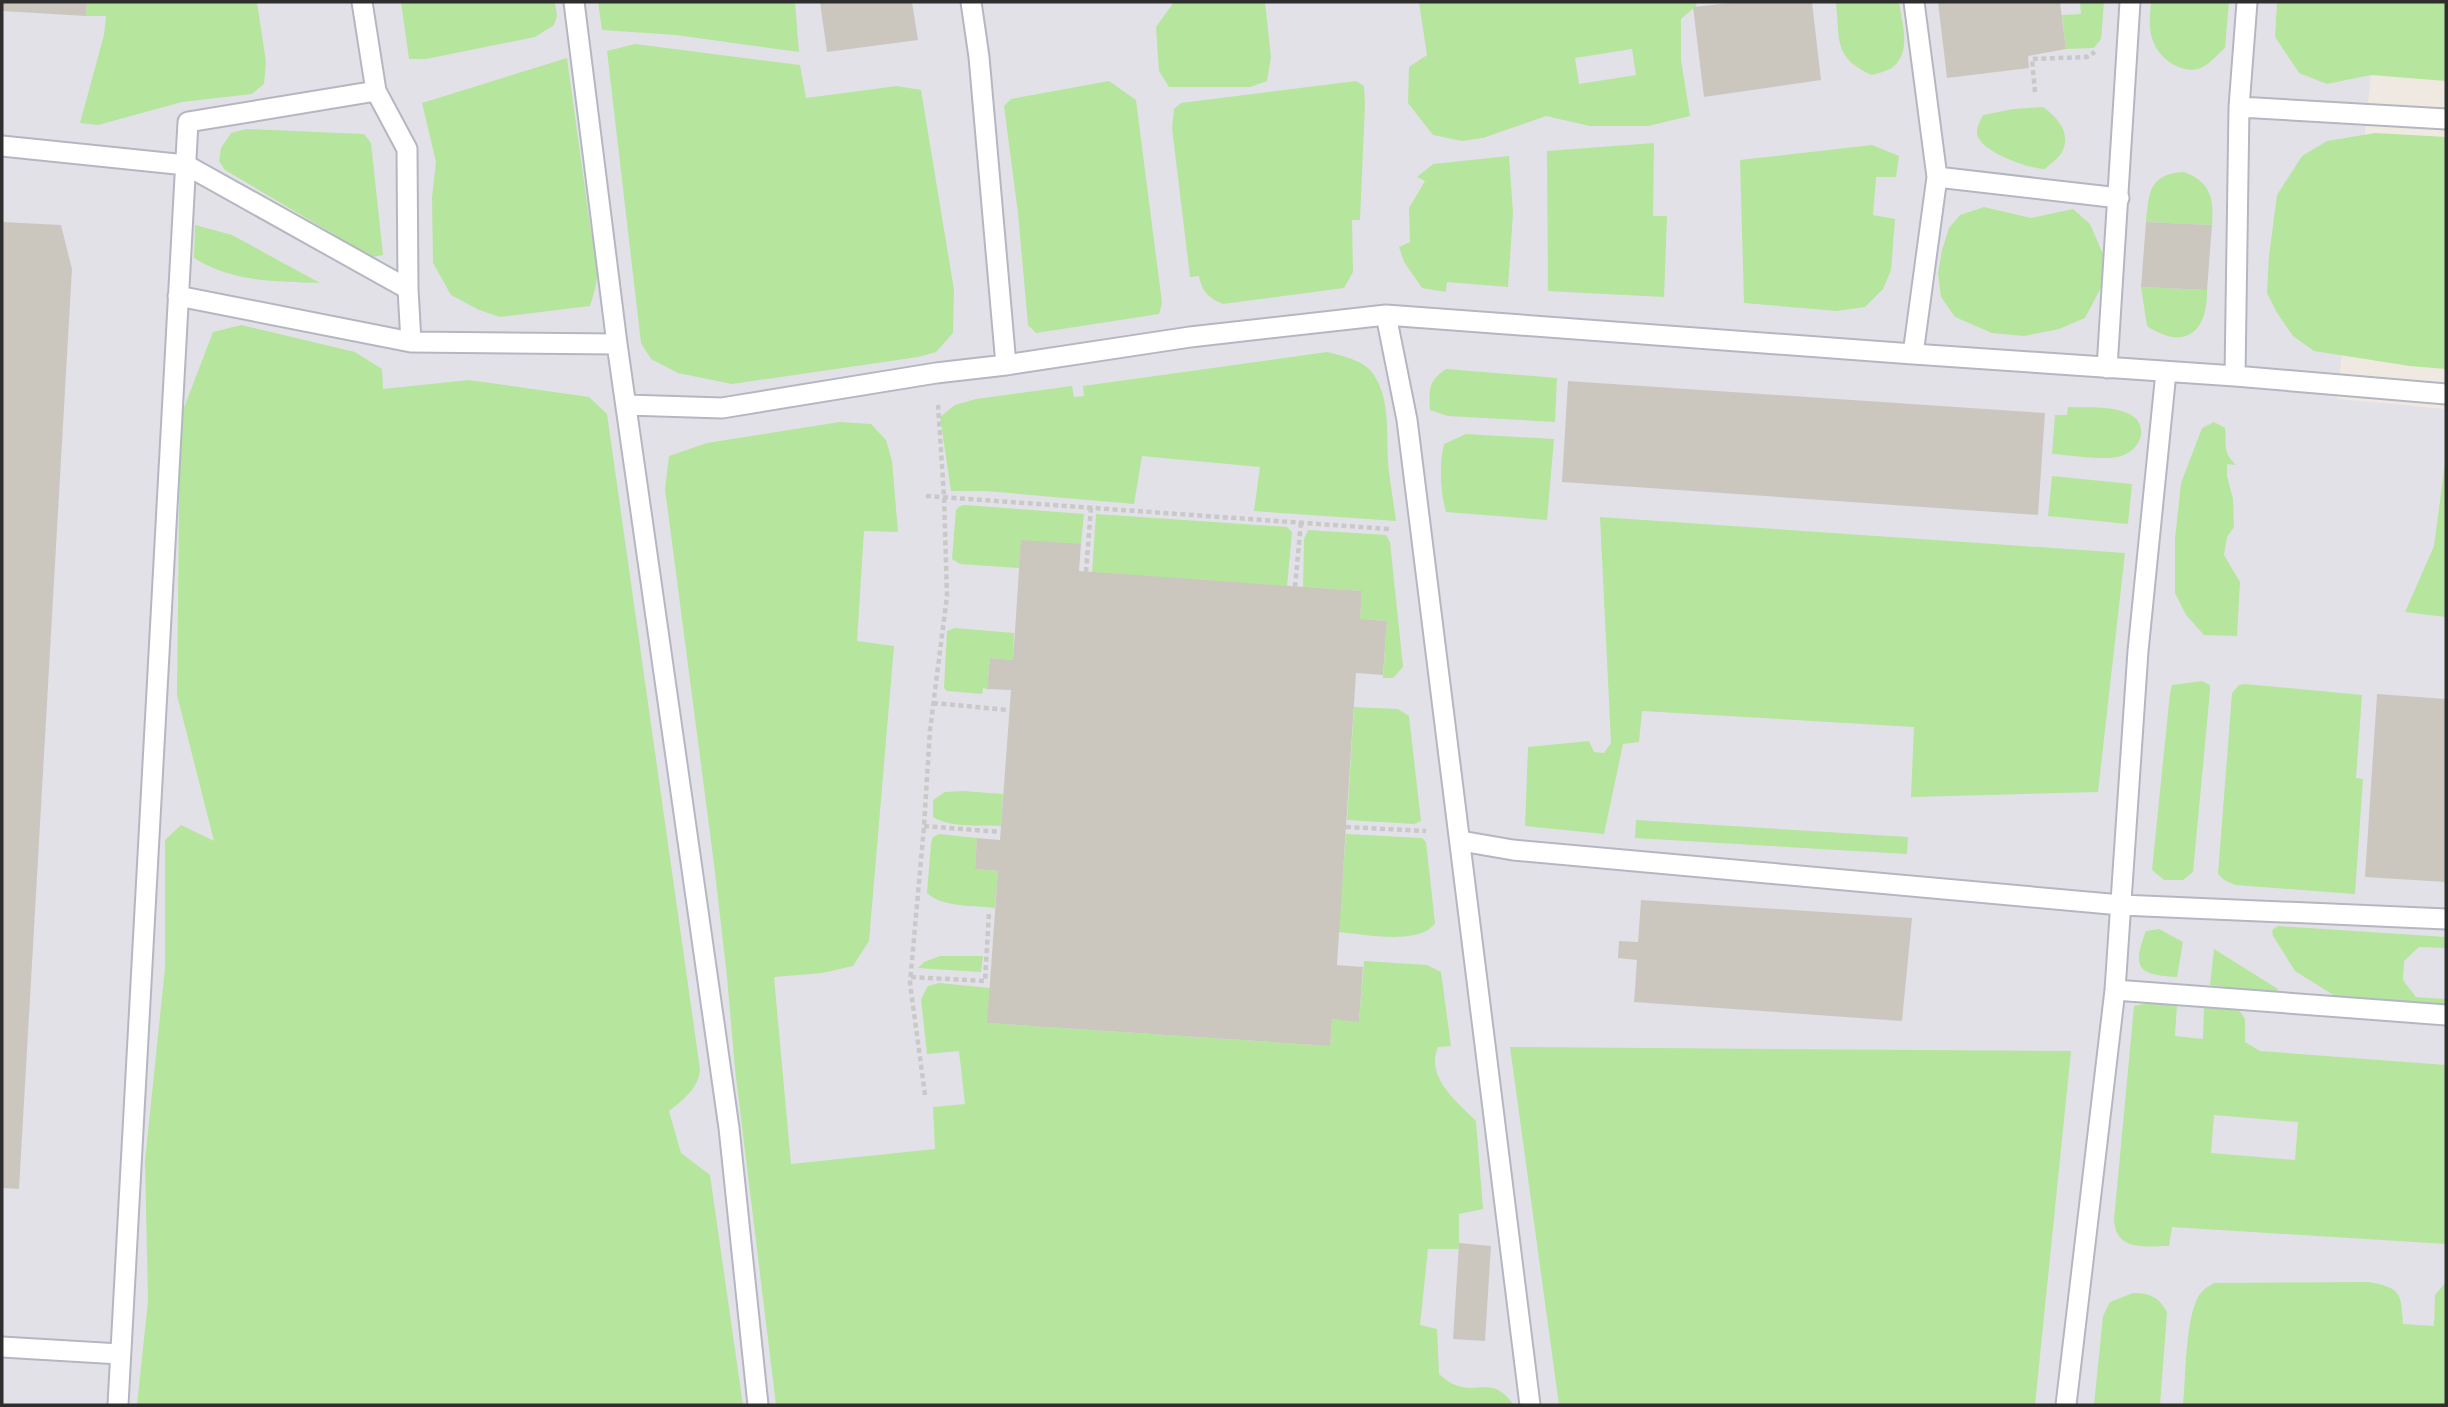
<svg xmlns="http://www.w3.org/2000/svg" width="2448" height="1407" viewBox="0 0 2448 1407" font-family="'Nunito Sans',sans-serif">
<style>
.industrial{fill:#e3e1e8}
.green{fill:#b6e59e;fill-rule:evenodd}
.building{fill:#cbc7bf}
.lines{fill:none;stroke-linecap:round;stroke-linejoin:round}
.service-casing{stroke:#b4b7c1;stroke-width:23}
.path{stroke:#c9c9c9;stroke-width:4.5;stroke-dasharray:5 3.5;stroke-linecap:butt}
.service{stroke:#fff;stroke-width:19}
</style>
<rect width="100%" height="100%" fill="#efe9e1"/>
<path class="industrial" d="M2,2H2277L2275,37L2327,84L2371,75L2337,399L2446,409V1405H2Z"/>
<path class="green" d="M87,2H257L266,62L264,84L252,94L182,102L98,125L80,123L104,35L106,16H86Z
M401,2H555L557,16L554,25L535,37L426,59H409Z
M598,2H795L799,52L676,35L602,30Z
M1174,2H1265L1271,57L1267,81L1250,87H1169L1159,71L1156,27Z
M1419,2H1697L1696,6L1681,19V60L1690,116L1648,126H1590L1546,116L1483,138L1462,141L1433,135L1408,103L1409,67L1427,55ZM1632,49L1636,75L1579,84L1575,58Z
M1836,2H1899C1902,22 1912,51 1893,67C1888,71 1878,73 1872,75C1833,58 1840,39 1836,2Z
M2080,2H2104L2101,39L2094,48L2066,49L2062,15L2081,14Z
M2151,2H2229L2225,48C2217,55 2208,66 2198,69C2179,73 2159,58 2153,41C2148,29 2150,15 2151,2Z
M2277,2H2446V81L2371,75L2327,84L2299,73L2275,37Z
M635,44L800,65L806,98L897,86L921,90L954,290L953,333L936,352L918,357L732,384L678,373L651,359L641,343L607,51Z
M567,58L591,232C600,262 600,276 590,306L500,317L479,310L451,295L433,263L432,197L436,162L422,103Z
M1109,81L1136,100L1162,303L1159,314L1036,333L1028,325L1018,213L1004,106L1011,99Z
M1356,81L1364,86L1365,104L1360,220H1352L1353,272L1344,288L1223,304C1209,298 1202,292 1199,276L1190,277L1172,128L1174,109L1181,103Z
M2043,107C2057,117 2072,133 2062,152C2059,158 2050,164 2045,169C2030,169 1975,151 1977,131C1977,126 1981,119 1983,115L2013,109Z
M246,129L364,134L371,143L383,255L372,257L225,170L219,161L221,148L231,133Z
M2375,133L2446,137V369L2410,366L2314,351L2293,336L2277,313L2267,293L2269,256L2277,195L2302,156L2327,141Z
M1654,143L1653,216H1667L1664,297L1548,291L1547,151Z
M1872,145L1899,156L1896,177H1876L1873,215L1895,219L1891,270L1883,289L1865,307L1837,311L1744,303L1740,160Z
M1509,156L1513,213L1508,287L1447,282L1446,292L1422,288L1404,262L1399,247L1410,242L1409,208L1425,181L1417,177L1433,164Z
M2184,172C2211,182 2214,199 2212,225L2146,222C2149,192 2149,174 2184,172Z
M1984,207L2031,218L2073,209L2090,224L2103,254V284L2085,318L2059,329L2024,336L1992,333L1955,317L1941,297L1938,274L1942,250L1949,228L1960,215Z
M195,225L232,235L320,283C275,281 234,283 194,258Z
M2141,287L2207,290C2208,333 2184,351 2147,326Z
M241,325L355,352L382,369L383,389L469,380L589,397L607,414L700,1069C699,1088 683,1100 669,1111L681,1153L710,1175L743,1405H137L148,1301L145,1161L165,968V840L181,825L214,841L177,695L180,418L213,332Z
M1327,352C1340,355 1362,360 1371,371C1393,399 1385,439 1389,472C1391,488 1394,505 1396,521L1254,511L1260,467L1142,456L1134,504L986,491H951L940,417L955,405L976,399L1072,386L1074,397L1084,396L1083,386Z
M1446,369L1557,378L1555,422L1448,416L1430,410C1429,390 1428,381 1446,369Z
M2068,407C2088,408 2145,402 2141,435C2140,443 2132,452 2124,455C2108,462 2071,455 2052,454L2055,415H2067Z
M840,422L871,424L886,440L892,461L898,532L864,531L857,641L894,646L869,941L853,966L822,973L774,977L791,1164L935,1149L933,1107L965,1104L959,1051L927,1054L921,999L928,986L939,983L990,988L988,1023L1330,1046L1332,1019L1359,1021L1364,961L1427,965L1441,972L1451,1046L1438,1047C1425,1077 1457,1102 1476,1121L1483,1209L1459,1214V1249H1428L1420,1325L1437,1329L1439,1374C1443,1377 1448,1382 1453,1384C1479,1396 1491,1374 1514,1405H776L735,1069L727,977L714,864L665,489L669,456L707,443Z
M2214,422L2225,428C2227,445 2222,451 2236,465L2227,464V476L2233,499L2234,527L2227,537L2224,555L2240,582L2237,636L2204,635L2186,615L2175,593V539L2181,483L2202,428Z
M1466,434L1554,439L1547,520L1446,512C1440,490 1439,465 1444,444Z
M2446,456V617L2405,612L2434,546Z
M2052,476L2132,484L2128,524L2048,516Z
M965,505L1084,514L1081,544L1019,568L960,564L952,559L956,510L960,506Z
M1096,514L1287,527L1292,532L1287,586L1092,573Z
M1600,517L2125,553L2098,792L1911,797L1914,727L1642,711L1639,742L1623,744L1604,834L1525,826L1528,747L1589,741L1594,752L1604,753L1611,743Z
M1308,530L1386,535L1390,542L1403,667L1393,678H1383L1387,621L1360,619L1362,591L1303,587L1304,539Z
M955,628L1014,633L1013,660L990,658L987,689L983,688L982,694L947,691L944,688L947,631Z
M2202,681L2210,685V691L2193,872L2183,880H2164L2152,870L2170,693L2172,685Z
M2245,684L2362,695L2356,778L2363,779L2355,894L2235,885L2224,880L2218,874L2232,693L2239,685Z
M1354,707L1398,709L1409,716L1421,821L1414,824L1347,820Z
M963,791L1003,794L1001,826C980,825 951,828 933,817V800L945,792Z
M1636,820L1908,837L1907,854L1635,838Z
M939,834L977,838L975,869L998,871L995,908C974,905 943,908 927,893L931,843L933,837Z
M1346,834L1422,838L1426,842L1435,923C1420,946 1363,934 1338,932Z
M2278,926L2446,937V948L2419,947L2404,961L2403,980L2416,997L2446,999V1005L2335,996L2295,971L2273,936L2272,930Z
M2159,929L2183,942L2177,977C2139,975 2131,969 2146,931Z
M2214,949L2278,989L2276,993L2210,985Z
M940,956H983L981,972L918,968L924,962Z
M2154,1002L2177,1005L2175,1036L2203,1039L2204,1008L2239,1010L2245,1019V1042L2260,1051L2446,1065V1244L2172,1227L2169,1246C2146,1246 2116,1252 2114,1220L2134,1006ZM2214,1115L2298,1122L2295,1160L2211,1153Z
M1510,1047L2071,1051L2035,1405H1559Z
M2369,1282C2402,1288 2401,1294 2403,1324L2434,1326L2435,1295L2446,1282V1405H2183C2186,1376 2185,1322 2198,1297C2202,1290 2207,1287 2214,1283Z
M2133,1293C2150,1293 2159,1297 2167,1312L2160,1405H2094L2103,1316L2110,1302Z"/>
<path class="building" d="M2,2H87L86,16L2,11Z
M820,2H912L918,40L827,52Z
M1739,2H1812L1821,80L1704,97L1693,7Z
M1938,2H2060L2066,49L2028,56L2029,68L1947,78Z
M2,222L61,225L72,269L19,1189L2,1188Z
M2146,222L2212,225L2207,290L2141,287Z
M1568,381L2045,413L2038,515L1562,482Z
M1021,540L1081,544L1079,571L1362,591L1360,619L1387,621L1383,675L1356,673L1337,965L1363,967L1359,1022L1332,1019L1330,1046L987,1023L998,871L975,869L977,838L1000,840L1011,690L987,689L990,658L1013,660Z
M2377,694L2446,699V882L2365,877Z
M1641,900L1912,918L1902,1021L1634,1002L1637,960L1618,958L1619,941L1638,942Z
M1459,1243L1491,1246L1485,1341L1453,1339Z"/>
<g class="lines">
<g class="service-casing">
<path id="service" d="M362,2L376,91L407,149L408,289
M574,2L617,344L729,1128L758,1405
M971,2L979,57L1006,365L1190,337L1386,315L1913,354L2235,376L2446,394
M2239,107L2446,119
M2,146L186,165L408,289L411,342
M1937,177L2119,198
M178,296L411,342L617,344
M1386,315L1407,420L1530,1405
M1913,354L1937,177L1914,2
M2107,368L2130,2
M2235,376L2239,107L2247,2
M627,405L722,408L936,373L1006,365
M1461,841L1513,850L2121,905L2446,919
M2115,990L2446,1015
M2,1347L120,1354
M118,1405L188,122L376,91
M2066,1405L2115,990L2138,651L2166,372"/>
</g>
<path class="path" d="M2035,92L2032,59L2087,57L2095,52
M926,496L1389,529
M1086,572L1091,507
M1295,587L1301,522
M933,703L1009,710
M924,826L1000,832
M1346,827L1426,831
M911,977L985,981L989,913
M925,1095L910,983L924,826L930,730L947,596L944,497L938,405"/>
<use href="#service" class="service"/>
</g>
<rect width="2448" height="1407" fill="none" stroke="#2e2e2e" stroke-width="7"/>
</svg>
